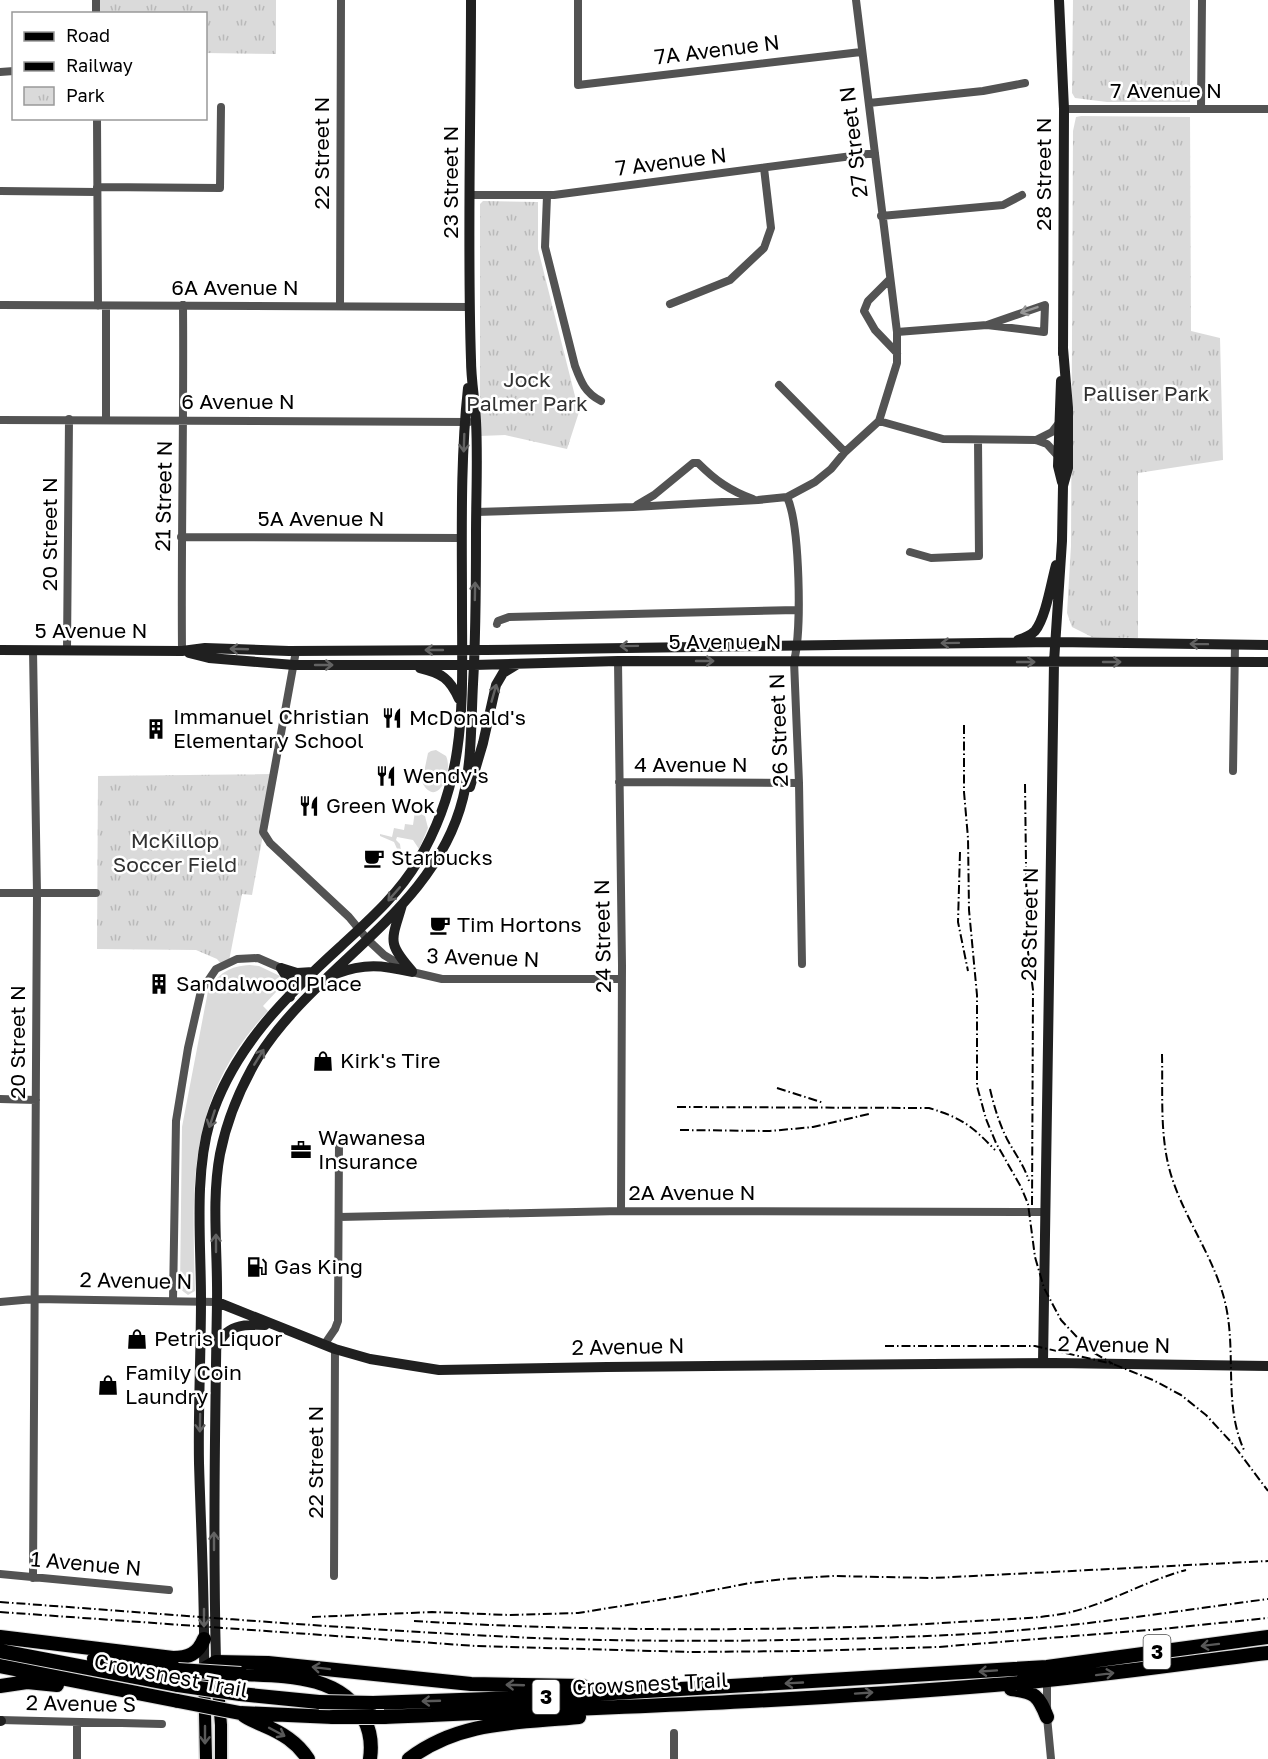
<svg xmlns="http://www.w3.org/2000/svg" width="1268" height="1759" viewBox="0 0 1268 1759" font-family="'Golos Text',sans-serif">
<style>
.grass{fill:#dadada}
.park{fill:url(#park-tufts)}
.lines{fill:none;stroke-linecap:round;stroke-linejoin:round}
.primary-casing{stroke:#dbdbdb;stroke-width:15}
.highway-casing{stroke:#dbdbdb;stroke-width:16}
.street{stroke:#535353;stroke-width:8}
.secondary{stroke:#202020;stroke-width:10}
.primary{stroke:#000;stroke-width:12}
.highway{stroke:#000;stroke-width:14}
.rail{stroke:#000;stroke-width:2;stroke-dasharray:9 3 1.5 3;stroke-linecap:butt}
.highway-bridge-casing{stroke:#dbdbdb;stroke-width:16;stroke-linecap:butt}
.highway-bridge{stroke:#000;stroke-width:14}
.oneway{stroke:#989898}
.oneway2{stroke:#636363}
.oneway3{stroke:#595959}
.labels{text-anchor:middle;stroke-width:5;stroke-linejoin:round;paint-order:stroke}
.shield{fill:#fff;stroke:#4c4c4c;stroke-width:1.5}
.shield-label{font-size:20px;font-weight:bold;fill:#000}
.street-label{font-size:21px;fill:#000;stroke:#fff}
.park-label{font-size:21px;fill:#313131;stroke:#fff}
.poi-label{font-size:21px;fill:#000;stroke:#fff;text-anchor:start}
</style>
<defs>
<pattern id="park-tufts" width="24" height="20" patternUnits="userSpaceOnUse" patternTransform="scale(1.5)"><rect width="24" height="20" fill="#dadada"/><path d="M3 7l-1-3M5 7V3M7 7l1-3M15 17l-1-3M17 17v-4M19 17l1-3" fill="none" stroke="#b9b9b9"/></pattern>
</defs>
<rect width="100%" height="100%" fill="#fff"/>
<path class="grass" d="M436,750L446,756C454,773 436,810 422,782L428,753L431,751Z
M415,811L425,816L428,828L419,849L413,840L397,837L396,840L400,844L401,851H398L394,842L380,836V834L392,837L394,828L404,830L405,824L413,825Z
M250,965L259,966L280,976L277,979L279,985L276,992L263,1006L268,1011C187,1097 192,1181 195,1291L188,1295L180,1289L182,1127L208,991C218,973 230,966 250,965Z"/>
<path class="park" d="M96,0H276V54L206,53V14L96,13Z
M1073,0H1190V102H1107L1075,98L1072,93Z
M1081,116L1190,117L1191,331L1220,338L1223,460L1138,473V638H1134L1092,637L1072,627L1067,613L1071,546L1073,131L1076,117Z
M483,201L538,202V249L579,412L567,449L505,435L480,436V204Z
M274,774L252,895L242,894L229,961L222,965L217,959L196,950L97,949L98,776Z"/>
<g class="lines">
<g class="primary-casing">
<path id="primary" d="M216,1664L221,1725V1759
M204,1669L206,1759"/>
</g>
<g class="highway-casing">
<path id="highway" d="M0,1637L173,1658C188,1658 198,1654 204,1639
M0,1651L178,1685
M94,1659L178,1670
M0,1666L178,1701
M204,1669L216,1662L268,1663L471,1684L583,1686
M241,1674C285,1676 341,1674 364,1719C371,1732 372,1745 370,1759
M0,1686L27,1682L57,1685
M1011,1689C1035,1692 1038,1695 1047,1717
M240,1694L319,1702
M373,1703L546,1697L1047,1667L1268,1637
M240,1713L333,1717
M242,1714C249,1720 255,1721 263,1725C282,1733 297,1742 308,1759
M384,1717C587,1708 791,1702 994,1685C1086,1678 1177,1664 1268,1653
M409,1759C460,1720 519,1723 579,1717"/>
</g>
<path class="street" d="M96,0V14
M578,0V85L861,52
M856,0L897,332V363L879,421
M0,72L14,71
M869,103L983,91L1025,83
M1064,109H1268
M1201,109L1202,0
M97,118L98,306
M97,187L220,188L221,107
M0,191L97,192
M471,195H554L875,153
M547,196L545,247L575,366C581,382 585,393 601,401
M881,216L1003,205L1022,195
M890,279L868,301L864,311L875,330L897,353
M670,304L730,280L764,248L771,228L764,168
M0,305L470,307
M106,306V419
M340,306L341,0
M897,332L987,325L1045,305L1044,332L987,325
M779,385L845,452
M0,420L469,422
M879,421L943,439L1036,440L1047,444L1058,456
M1036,440L1052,432L1059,423
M787,497C800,525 802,631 794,661L799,783L802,964
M637,505L654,495L693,463H698C715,480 730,491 753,499
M476,512L633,507L758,500L787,497L815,482L831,469L845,452L879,421
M181,537L461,538
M910,552L931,558L979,556L978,440
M497,624L498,621L509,617L797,610
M67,650L69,419
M182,651C181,536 184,420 183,305
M296,651L263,832L270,843L349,917L368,940L384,955L412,972L442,979H622
M618,661L622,965L621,1211
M1233,771L1235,645
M619,782L799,783
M0,893H96
M0,1099L36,1100
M339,1217L621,1211L1046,1212
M173,1300L176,1121L188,1048L201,991L216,969L237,959L258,958L281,968
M0,1302L34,1299L217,1302
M324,1345L335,1329L338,1321L339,1142
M0,1574L169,1590
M334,1576L335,1349
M33,1578L37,893L33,650
M1047,1678V1717L1051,1759
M0,1720L162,1724
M77,1722V1759
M674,1759V1733"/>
<path class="secondary" d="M1059,0L1064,109L1063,354
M1061,381L1058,466L1062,482
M1018,640C1024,638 1030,636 1035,631C1046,617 1051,583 1056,565
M0,650L182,651L205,648L289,651L486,650L1055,642L1268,645
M189,653L209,658L294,665H474L618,661L1268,662
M420,668C442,673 450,679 459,699
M470,787L483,743L496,685L503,673L516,665
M402,905C392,940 386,942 412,971
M281,968L297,973L313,972
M281,968L288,979L290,997
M335,974C365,963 382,965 412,972
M217,1302L335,1349L370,1359L439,1370L607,1367L1054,1363L1268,1366
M217,1347C225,1325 244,1324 265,1325
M1043,1363L1054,662L1062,541L1063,486L1068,468V408L1063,348
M216,1662C213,1542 215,1422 217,1302C218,1253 211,1202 220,1154C227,1119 241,1086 259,1056C318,963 435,911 463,798C472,761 471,722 473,684C476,634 476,585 476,535C476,497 478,459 476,421C475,401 471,380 471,360C467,240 471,120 471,0
M204,1669C205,1601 201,1532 199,1463C198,1409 201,1354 201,1299C201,1242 194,1176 210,1121C232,1049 286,996 340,947C368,921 398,895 418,861C468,777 462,701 462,608C462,535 460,461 468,388
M0,1721H1"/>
<use href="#primary" class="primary"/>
<use href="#highway" class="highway"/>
<path class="rail" d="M964,725V792L968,838L969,910L977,995V1086L986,1119L996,1143L1021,1187L1028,1204L1035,1257L1044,1288L1061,1320L1089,1350L1113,1364
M1025,784L1027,944L1033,990L1032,1208
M960,852L958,922L968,971
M1162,1054C1163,1097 1159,1141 1173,1181C1187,1222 1215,1260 1225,1302C1237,1351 1223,1404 1244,1450
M777,1088L824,1103
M990,1089C994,1106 999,1123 1007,1139C1015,1154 1024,1165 1029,1181
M677,1107L929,1108C962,1118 972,1126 995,1150
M680,1130L770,1131L813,1127L869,1114
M885,1346H1035L1113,1364L1153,1380L1181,1395L1206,1415L1232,1443L1268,1491
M0,1602C178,1615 357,1630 535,1638C674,1643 813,1641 951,1635C1057,1630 1163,1613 1268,1599
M0,1612L476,1646L691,1652L804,1651L938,1647L1161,1629L1268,1618
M312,1617L432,1612L509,1615L578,1613L683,1596L750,1583L785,1579L833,1576L933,1578L1268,1561
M414,1621C561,1630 707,1631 854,1627C899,1626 945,1623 990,1620C1015,1619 1042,1618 1067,1613C1108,1604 1145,1581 1186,1570"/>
<g class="highway-bridge-casing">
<path id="highway-bridge" d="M178,1670L241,1674
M178,1685L240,1694
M178,1701L240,1713
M319,1702L373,1703
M333,1717H384"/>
</g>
<use href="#highway-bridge" class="highway-bridge"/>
</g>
<defs><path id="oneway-shaft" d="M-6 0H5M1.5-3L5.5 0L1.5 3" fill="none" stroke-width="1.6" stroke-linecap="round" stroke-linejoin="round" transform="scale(1.5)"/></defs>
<use class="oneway" href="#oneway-shaft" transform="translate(1029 310) rotate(161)"/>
<g class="oneway2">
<use href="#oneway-shaft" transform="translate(464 443) rotate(92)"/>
<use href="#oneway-shaft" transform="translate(475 591) rotate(-89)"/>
<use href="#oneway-shaft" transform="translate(950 643) rotate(179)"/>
<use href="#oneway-shaft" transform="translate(1199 644) rotate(-179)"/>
<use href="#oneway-shaft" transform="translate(629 646) rotate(179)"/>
<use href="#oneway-shaft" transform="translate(239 649) rotate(-178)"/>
<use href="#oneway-shaft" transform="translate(434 650) rotate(180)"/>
<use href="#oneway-shaft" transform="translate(705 661)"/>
<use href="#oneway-shaft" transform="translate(1026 662)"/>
<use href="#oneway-shaft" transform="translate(1112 662)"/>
<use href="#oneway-shaft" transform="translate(324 665)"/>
<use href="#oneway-shaft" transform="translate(494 693) rotate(-74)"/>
<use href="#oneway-shaft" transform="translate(394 894) rotate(131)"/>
<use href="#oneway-shaft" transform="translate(259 1057) rotate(-58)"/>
<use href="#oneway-shaft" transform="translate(212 1119) rotate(108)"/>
<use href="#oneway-shaft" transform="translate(216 1243) rotate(-90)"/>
<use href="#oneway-shaft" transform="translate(200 1423) rotate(91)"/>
<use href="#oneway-shaft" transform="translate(214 1541) rotate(-90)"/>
<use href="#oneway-shaft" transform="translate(204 1618) rotate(90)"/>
</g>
<g class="oneway3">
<use href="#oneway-shaft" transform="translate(1210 1645) rotate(173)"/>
<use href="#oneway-shaft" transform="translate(321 1668) rotate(-173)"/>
<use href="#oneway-shaft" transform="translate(988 1671) rotate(176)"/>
<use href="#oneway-shaft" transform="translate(1105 1674) rotate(-7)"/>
<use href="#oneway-shaft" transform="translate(794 1683) rotate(177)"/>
<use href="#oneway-shaft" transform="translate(515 1685) rotate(-178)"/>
<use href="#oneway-shaft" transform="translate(864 1693) rotate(-4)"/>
<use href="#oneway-shaft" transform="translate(431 1701) rotate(178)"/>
<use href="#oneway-shaft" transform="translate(277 1732) rotate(28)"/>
<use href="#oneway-shaft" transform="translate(205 1735) rotate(90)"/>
</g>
<defs>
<g id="restaurant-bare" transform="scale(1.62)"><path d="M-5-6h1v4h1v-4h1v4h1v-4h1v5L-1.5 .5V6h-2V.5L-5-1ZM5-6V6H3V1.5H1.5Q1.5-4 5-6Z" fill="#000" stroke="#fff" stroke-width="2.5" paint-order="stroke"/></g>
<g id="building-bare" transform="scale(1.62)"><path d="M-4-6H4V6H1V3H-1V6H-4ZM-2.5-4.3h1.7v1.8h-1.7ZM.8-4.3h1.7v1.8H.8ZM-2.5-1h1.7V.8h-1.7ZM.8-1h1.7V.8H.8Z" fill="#000" stroke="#fff" stroke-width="2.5" paint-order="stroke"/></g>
<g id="cafe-bare" transform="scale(1.62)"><path d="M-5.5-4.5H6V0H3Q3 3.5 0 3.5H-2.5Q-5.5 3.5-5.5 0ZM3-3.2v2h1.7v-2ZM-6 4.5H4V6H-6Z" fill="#000" stroke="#fff" stroke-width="2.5" paint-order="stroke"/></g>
<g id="shop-bare" transform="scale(1.62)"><path d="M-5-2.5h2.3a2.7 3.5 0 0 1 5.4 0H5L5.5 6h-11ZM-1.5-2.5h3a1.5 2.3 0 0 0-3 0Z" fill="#000" stroke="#fff" stroke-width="2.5" paint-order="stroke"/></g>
<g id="office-bare" transform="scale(1.62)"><path d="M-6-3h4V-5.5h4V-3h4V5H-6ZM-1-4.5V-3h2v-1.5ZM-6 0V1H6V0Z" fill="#000" stroke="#fff" stroke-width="2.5" paint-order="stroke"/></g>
<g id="fuel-bare" transform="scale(1.62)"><path d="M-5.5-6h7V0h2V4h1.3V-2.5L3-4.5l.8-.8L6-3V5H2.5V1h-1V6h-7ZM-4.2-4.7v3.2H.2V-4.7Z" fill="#000" stroke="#fff" stroke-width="2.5" paint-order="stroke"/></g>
</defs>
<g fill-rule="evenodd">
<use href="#restaurant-bare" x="392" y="718"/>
<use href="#building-bare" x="156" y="729"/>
<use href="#restaurant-bare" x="386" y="776"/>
<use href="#restaurant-bare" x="309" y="806"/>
<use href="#cafe-bare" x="374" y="858"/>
<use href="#cafe-bare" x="440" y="925"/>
<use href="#building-bare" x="159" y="984"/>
<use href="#shop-bare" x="323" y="1061"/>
<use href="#office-bare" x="301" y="1150"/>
<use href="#fuel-bare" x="257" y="1267"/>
<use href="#shop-bare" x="137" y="1339"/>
<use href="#shop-bare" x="108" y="1385"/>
</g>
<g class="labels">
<g class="shield">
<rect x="1143.5" y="1635" width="27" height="34" rx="4.5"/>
<rect x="532.5" y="1680" width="27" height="34" rx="4.5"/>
</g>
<g class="shield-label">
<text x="1157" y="1659">3</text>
<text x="546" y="1704">3</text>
</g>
<g class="street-label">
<text transform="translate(717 50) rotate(-7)" y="7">7A Avenue N</text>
<text x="1166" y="98">7 Avenue N</text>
<text transform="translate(854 142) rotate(-97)" y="7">27 Street N</text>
<text transform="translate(322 153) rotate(-90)" y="7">22 Street N</text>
<text transform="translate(671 162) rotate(-7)" y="7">7 Avenue N</text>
<text transform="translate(1044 174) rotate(-90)" y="7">28 Street N</text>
<text transform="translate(451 182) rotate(-90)" y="7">23 Street N</text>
<text x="235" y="295">6A Avenue N</text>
<text x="238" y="409">6 Avenue N</text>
<text transform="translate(164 496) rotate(-89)" y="7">21 Street N</text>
<text x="321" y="526">5A Avenue N</text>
<text transform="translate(50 534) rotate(-90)" y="7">20 Street N</text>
<text x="91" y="638">5 Avenue N</text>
<text x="725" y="649">5 Avenue N</text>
<text transform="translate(779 730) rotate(-92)" y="7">26 Street N</text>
<text x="691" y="772">4 Avenue N</text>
<text transform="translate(1030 924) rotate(-89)" y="7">28 Street N</text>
<text transform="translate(603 936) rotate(-91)" y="7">24 Street N</text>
<text transform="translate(483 958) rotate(2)" y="7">3 Avenue N</text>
<text transform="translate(18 1042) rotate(-90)" y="7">20 Street N</text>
<text x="692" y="1200">2A Avenue N</text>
<text transform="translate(136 1281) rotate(1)" y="7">2 Avenue N</text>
<text transform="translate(1114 1345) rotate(1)" y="7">2 Avenue N</text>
<text transform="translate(628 1347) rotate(-1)" y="7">2 Avenue N</text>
<text transform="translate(316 1462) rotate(-90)" y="7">22 Street N</text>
<text transform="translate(86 1564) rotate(5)" y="7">1 Avenue N</text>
<text transform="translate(171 1676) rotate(11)" y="7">Crowsnest Trail</text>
<text transform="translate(650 1684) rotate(-3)" y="7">Crowsnest Trail</text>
<text transform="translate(81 1704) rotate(1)" y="7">2 Avenue S</text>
</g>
<g class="park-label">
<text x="527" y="387">Jock<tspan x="527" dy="24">Palmer Park</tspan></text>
<text x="1146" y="401">Palliser Park</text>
<text x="175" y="848">McKillop<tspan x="175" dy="24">Soccer Field</tspan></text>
</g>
<g class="poi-label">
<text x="173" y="724">Immanuel Christian<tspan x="173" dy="24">Elementary School</tspan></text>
<text x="409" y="725">McDonald's</text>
<text x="403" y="783">Wendy's</text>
<text x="326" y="813">Green Wok</text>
<text x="391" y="865">Starbucks</text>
<text x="457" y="932">Tim Hortons</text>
<text x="176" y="991">Sandalwood Place</text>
<text x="340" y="1068">Kirk's Tire</text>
<text x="318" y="1145">Wawanesa<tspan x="318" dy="24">Insurance</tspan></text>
<text x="274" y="1274">Gas King</text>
<text x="154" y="1346">Petris Liquor</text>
<text x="125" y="1380">Family Coin<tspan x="125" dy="24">Laundry</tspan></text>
</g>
</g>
<rect x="12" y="12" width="195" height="108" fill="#ffffff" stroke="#999999" stroke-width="1.5"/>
<rect x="24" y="32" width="30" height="9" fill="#000000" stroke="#999999" stroke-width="1.5"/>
<text x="66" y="42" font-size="18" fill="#000000">Road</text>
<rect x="24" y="62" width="30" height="9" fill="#000000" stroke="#999999" stroke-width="1.5"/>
<text x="66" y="72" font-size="18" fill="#000000">Railway</text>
<rect x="24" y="87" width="30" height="18" fill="url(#park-tufts)" stroke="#999999" stroke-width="1.5"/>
<text x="66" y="102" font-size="18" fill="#000000">Park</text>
</svg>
